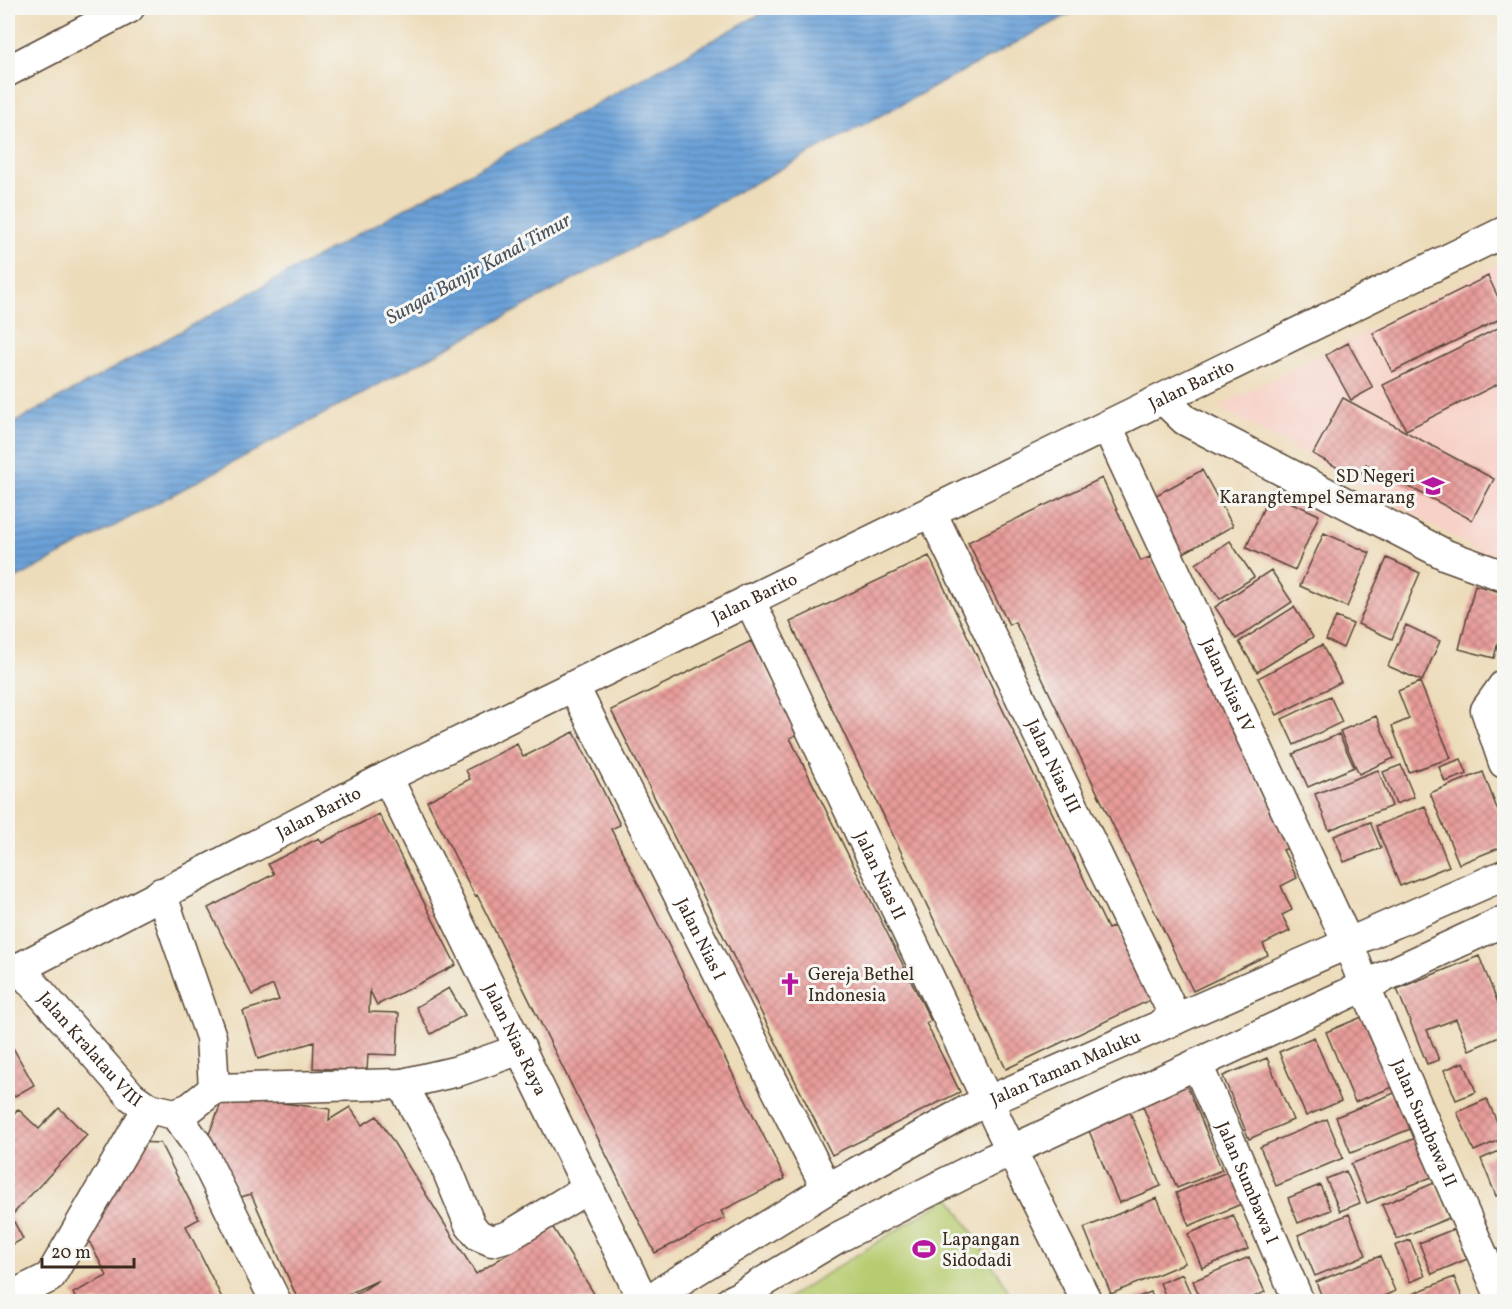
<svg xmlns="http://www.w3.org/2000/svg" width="1512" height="1309" viewBox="0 0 1512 1309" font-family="Vollkorn,serif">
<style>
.built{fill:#f7d1c7}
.garden{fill:#b7cc6f;stroke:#797b46;stroke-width:1.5}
.water{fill:url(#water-rules);stroke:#53667b;stroke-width:1.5}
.building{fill:url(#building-cross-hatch)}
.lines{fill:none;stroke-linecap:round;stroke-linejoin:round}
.minor-casing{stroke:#564535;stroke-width:33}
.minor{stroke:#fff;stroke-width:30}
.labels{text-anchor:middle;stroke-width:6;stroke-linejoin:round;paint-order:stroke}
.street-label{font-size:18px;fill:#3b2a1e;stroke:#f6f6f2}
.poi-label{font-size:18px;fill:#3b2a1e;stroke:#f6f6f2;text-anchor:start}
.water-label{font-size:20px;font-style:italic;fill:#4c545f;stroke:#f6f6f2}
</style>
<defs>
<pattern id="water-rules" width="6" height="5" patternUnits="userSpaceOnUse" patternTransform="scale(1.5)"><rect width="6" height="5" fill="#6ba1d8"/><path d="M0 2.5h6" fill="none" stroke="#5983af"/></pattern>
<pattern id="building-cross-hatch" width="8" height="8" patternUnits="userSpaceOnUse" patternTransform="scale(1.5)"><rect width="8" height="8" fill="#e89c9a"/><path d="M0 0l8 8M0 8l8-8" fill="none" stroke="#bd7f7d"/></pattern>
</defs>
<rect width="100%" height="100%" fill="#f6f6f2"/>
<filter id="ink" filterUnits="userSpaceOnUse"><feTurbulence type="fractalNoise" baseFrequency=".0167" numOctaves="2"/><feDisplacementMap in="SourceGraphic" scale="12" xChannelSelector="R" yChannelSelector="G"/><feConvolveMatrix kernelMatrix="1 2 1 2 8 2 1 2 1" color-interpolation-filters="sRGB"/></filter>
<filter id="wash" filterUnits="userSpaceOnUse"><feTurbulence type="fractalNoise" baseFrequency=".008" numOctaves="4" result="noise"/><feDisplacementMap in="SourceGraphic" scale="24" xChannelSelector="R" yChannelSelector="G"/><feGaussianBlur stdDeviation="1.35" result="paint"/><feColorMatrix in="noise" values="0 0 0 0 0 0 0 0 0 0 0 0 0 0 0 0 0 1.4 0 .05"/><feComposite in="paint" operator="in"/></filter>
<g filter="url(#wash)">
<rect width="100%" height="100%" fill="#eddcba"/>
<path class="built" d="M1504,261V565L1218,407Z"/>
<path class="garden" d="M950,1197L1015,1301L781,1302Z"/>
<path class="water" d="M771,8H1081L8,583V426Z"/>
<g id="blocks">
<path class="building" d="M1488,276L1504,310V317L1392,372L1373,333Z
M1504,325V381L1406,430L1383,385Z
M1348,343L1373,388L1351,400L1326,355Z
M1343,398L1494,479L1472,520L1366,464L1358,479L1313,454Z
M1202,470L1233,526L1180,555L1149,499Z
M1102,478L1141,561L1150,557L1172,601L1291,847L1283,850L1297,878L1281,886L1292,910L1282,915L1290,931L1263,944L1268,955L1193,991L1015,622L1009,625L968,542Z
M1270,493L1319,515L1295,570L1246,548Z
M1324,533L1370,553L1347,607L1300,586Z
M1230,541L1254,577L1220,599L1196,564Z
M929,556L1108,929L1117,925L1152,999L1006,1069L790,622Z
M1387,558L1420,573L1392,639L1358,624Z
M1271,570L1292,602L1236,639L1215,607Z
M1475,585L1504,593V618L1494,658L1459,649Z
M1294,607L1313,637L1257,672L1239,642Z
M1336,617L1353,624L1343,648L1326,640Z
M1406,625L1440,641L1422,681L1388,666Z
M751,641L798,734L790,738L931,1021L926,1023L960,1092L832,1155L611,710Z
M1322,645L1341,682L1277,715L1258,678Z
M1420,682L1451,758L1409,772L1392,726L1409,719L1398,691Z
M1330,696L1342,722L1294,745L1282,719Z
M1376,716L1394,758L1359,774L1340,731Z
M574,732L620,825L611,829L785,1179L721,1211L725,1218L655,1253L477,895L475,896L427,801L470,779L466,770L517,744L523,757Z
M1339,734L1354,767L1308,787L1293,754Z
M1461,759L1467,774L1445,782L1439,767Z
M1401,765L1414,797L1396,804L1383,772Z
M1378,770L1392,806L1329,830L1315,794Z
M1483,772L1504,827V846L1459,864L1430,793Z
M1425,806L1449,866L1400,886L1376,826Z
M379,814L456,965L377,1005L370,991L369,1012L399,1013L397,1055L368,1054L367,1071L313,1068L314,1042L258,1059L243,1011L279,1000L273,985L252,995L208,908L274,874L268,864L319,838L322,843Z
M1370,822L1381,848L1344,862L1334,836Z
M1479,956L1504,1018V1035L1469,1050L1456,1019L1427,1030L1439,1060L1427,1064L1397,989Z
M449,988L465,1015L431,1034L416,1007Z
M1369,1014L1398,1085L1355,1102L1326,1032Z
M1314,1037L1341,1101L1306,1116L1279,1052Z
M8,1039L34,1085L8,1100Z
M1267,1058L1293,1120L1249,1139L1223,1076Z
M1464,1062L1476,1092L1456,1100L1444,1070Z
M1186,1083L1222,1170L1177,1188L1141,1102Z
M1404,1089L1420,1125L1351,1153L1336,1117Z
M224,1096L330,1109L329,1120L350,1107L362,1125L377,1116L476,1274L552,1226L598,1300L344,1302L379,1280L331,1302H299L251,1194L241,1197L209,1134Z
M1487,1099L1504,1138L1474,1151L1457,1112Z
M59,1108L87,1135L11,1216L23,1239L8,1247V1120L18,1109L39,1129Z
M1129,1110L1161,1186L1119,1203L1087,1126Z
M1327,1119L1343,1158L1276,1186L1260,1147Z
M1418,1137L1434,1176L1367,1203L1351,1164Z
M134,1142L160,1143L199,1219L186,1226L224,1302H77L73,1293L107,1276L86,1235Z
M1504,1149V1193L1496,1196L1481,1159Z
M1232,1170L1246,1202L1189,1226L1176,1193Z
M1346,1171L1360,1203L1340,1211L1326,1179Z
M1434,1183L1449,1218L1397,1239L1382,1205Z
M1320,1185L1331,1210L1298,1223L1288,1198Z
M1157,1198L1185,1263L1111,1294L1084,1228Z
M1349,1214L1366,1255L1315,1276L1298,1235Z
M1233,1215L1248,1249L1202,1268L1188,1234Z
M1454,1229L1467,1259L1432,1274L1419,1243Z
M1410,1240L1425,1276L1410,1282L1395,1246Z
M1380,1256L1395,1291L1371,1302H1324L1316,1282Z
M1249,1257L1265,1292L1243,1302H1202L1193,1281Z
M1182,1274L1194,1302H1168L1160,1283Z
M1454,1277L1464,1302H1409L1407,1296Z
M1151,1292L1155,1302H1128V1301Z"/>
</g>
</g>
<g filter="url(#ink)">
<use href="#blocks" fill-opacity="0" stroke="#564535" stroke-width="1.5"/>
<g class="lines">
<g class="minor-casing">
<g id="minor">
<path d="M8,71L129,8"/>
<path d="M1163,399L1185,420L1446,555L1504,576"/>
<path id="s1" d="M1107,426L1349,945L1365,987L1503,1302"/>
<path id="s2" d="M931,512L1176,1019"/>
<path id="s3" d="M749,599L1011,1150L1087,1302"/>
<path d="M1504,685L1486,710L1504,763"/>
<path id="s4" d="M574,687L827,1189"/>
<path id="s5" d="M387,777L644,1302"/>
<path d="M161,893L211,1037L214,1089"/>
<path id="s6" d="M19,968L131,1096L148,1108L175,1114L199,1147L276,1302"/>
<path id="s7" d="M8,974L387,777L1504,232"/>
<path id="s8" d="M1197,1064L1299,1302"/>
<path d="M402,1084L444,1162L470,1225L478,1235L492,1241L509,1236L588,1188"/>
<path d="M175,1114L190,1108L214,1089L402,1084L458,1071L521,1049"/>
<path d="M8,1298L50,1277L148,1108"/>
<path id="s9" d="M645,1302L827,1189L968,1110L1504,875"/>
<path d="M730,1302L837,1238L993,1159L1504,921"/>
</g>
</g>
<use href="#minor" class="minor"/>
</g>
</g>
<defs>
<g id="school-bare" transform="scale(1.8)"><path d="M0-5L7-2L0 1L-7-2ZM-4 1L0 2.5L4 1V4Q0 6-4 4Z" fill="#b5179e" stroke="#f6f6f2" stroke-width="2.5" paint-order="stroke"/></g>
<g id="church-bare" transform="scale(1.8)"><path d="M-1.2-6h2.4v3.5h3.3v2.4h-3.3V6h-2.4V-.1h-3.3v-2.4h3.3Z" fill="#b5179e" stroke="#f6f6f2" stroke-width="2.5" paint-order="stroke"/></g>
<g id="stadium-bare" transform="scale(1.8)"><path d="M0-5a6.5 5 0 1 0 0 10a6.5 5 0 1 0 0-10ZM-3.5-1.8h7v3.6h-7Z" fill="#b5179e" stroke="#f6f6f2" stroke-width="2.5" paint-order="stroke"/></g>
</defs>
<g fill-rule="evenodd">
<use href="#school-bare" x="1433" y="486"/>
<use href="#church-bare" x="790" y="984"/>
<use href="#stadium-bare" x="924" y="1249"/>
</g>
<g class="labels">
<g class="street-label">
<text dy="6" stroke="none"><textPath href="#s7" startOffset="1322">Jalan Barito</textPath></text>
<text dy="6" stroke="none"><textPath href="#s7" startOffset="836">Jalan Barito</textPath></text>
<text dy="6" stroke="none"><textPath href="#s1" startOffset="286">Jalan Nias IV</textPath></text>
<text dy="6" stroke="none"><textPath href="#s2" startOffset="282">Jalan Nias III</textPath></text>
<text dy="6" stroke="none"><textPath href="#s7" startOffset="350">Jalan Barito</textPath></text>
<text dy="6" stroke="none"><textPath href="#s3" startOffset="306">Jalan Nias II</textPath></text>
<text dy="6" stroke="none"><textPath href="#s4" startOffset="282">Jalan Nias I</textPath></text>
<text dy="6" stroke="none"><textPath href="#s5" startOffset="292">Jalan Nias Raya</textPath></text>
<text dy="6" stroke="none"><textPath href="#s6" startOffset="108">Jalan Kralatau VIII</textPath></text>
<text dy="6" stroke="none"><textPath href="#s9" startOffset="482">Jalan Taman Maluku</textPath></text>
<text dy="6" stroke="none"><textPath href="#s1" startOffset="766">Jalan Sumbawa II</textPath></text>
<text dy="6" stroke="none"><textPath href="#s8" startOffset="129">Jalan Sumbawa I</textPath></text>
</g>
<g class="poi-label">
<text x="1415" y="482" text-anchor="end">SD Negeri<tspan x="1415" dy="21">Karangtempel Semarang</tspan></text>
<text x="808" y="980">Gereja Bethel<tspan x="808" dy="21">Indonesia</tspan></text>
<text x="942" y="1245">Lapangan<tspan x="942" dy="21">Sidodadi</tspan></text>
</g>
<g class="water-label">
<text transform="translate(478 268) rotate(-29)" y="7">Sungai Banjir Kanal Timur</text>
</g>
</g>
<rect width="1512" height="1309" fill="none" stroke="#f6f6f2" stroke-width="30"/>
<path d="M42 1258v9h92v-9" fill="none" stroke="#3b2a1e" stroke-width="3"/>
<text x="51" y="1258" font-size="18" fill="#3b2a1e" stroke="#f6f6f2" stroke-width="4.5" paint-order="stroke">20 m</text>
</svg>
